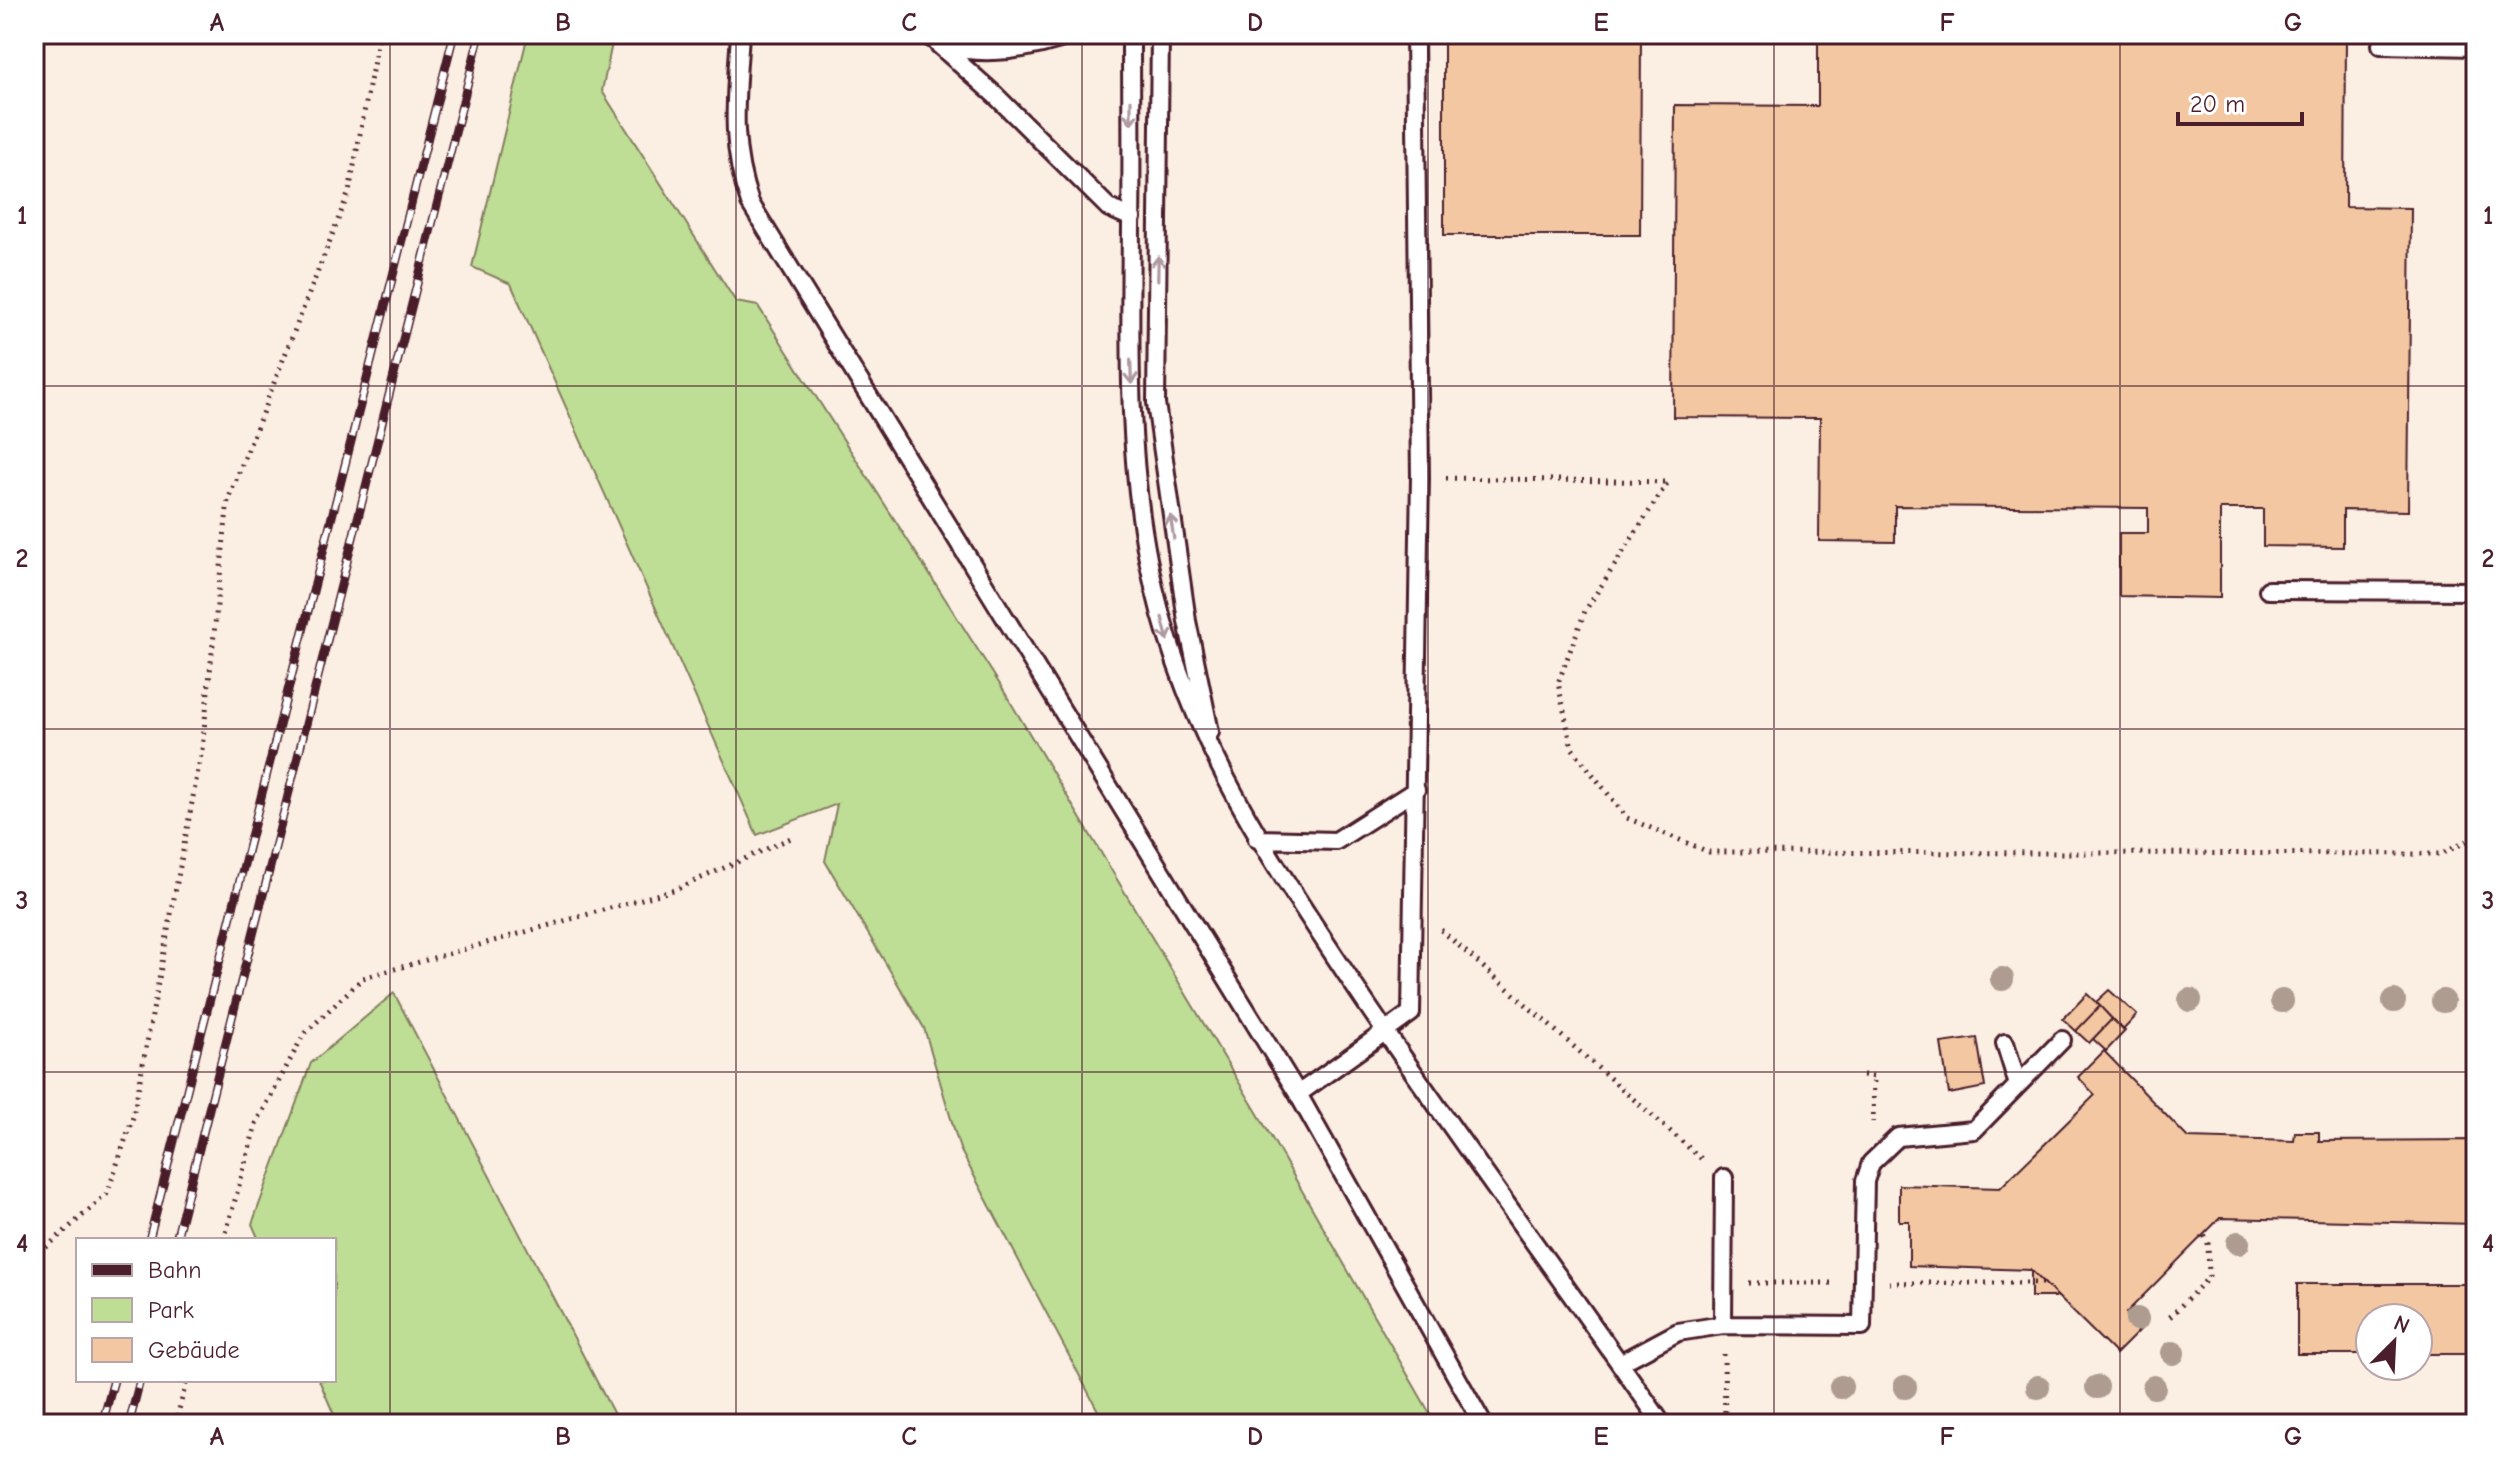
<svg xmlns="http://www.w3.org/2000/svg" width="2510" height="1458" viewBox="0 0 2510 1458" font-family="'Comic Neue',sans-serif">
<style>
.green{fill:#bedd95;stroke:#847e60;stroke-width:2}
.building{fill:#f2c7a1;stroke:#4a1f2b;stroke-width:2}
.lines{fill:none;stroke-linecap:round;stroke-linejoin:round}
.service-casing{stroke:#4a1f2b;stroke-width:22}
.path{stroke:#4a1f2b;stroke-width:5;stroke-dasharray:2 6;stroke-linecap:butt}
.service{stroke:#fff;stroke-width:16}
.rail-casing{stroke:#4a1f2b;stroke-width:9}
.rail{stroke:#fff;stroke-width:6;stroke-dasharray:18;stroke-linecap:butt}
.tree{fill:#ad9c8f}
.oneway{stroke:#ae9aa0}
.grid{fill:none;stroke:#4a1f2b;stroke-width:2;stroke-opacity:0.55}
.neatline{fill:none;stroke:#4a1f2b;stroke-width:3}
.grid-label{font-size:26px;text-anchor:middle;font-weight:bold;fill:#4a1f2b}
</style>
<rect width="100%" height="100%" fill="#fbeee3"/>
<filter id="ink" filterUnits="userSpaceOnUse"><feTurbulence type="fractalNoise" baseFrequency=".0125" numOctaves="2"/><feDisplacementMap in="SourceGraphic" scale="16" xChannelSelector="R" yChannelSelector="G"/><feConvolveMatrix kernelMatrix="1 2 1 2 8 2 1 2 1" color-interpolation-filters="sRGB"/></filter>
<g filter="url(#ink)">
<path class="green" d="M528,34H614L602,91L736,302L758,306L999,683L1258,1114L1436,1424H1105L960,1149L924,1028L825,861L837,804L757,835L511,284L472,267Z
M394,993L619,1424H338L319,1380H334V1240H259L252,1224L311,1063Z"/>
<path class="building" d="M1444,34H1641L1640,235H1444Z
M1818,34H2346L2345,207L2411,208L2408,511L2343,510V547L2263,546V509H2220V598L2119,596V533H2148V508L1895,506V542L1819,541L1820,418L1673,417L1675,105L1818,106Z
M2109,990L2137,1015L2123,1030L2096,1002Z
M2087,994L2100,1006L2076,1031L2063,1019Z
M2100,1006L2112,1019L2089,1043L2076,1031Z
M2112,1019L2125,1031L2106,1051L2093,1039Z
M1977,1038L1985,1087L1949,1094L1941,1043Z
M2104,1051L2188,1138L2294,1141L2295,1132H2319V1141L2476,1140V1224L2220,1218L2126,1313L2142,1328L2116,1354L2031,1270L1909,1266V1221H1899V1185L2000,1188L2095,1095L2078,1077Z
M2031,1270L2058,1297H2031Z
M2297,1284H2476V1354H2418V1318H2370V1354H2297Z"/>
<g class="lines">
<g class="service-casing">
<path id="service" d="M740,34C736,97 729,143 750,203L1298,1094L1483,1424
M925,34C963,63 1032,50 1074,34
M1131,34C1131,98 1132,163 1131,227C1130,338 1127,450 1148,559C1180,727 1263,848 1355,987C1454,1135 1561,1277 1662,1424
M1160,34L1156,403L1187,621L1210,732
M938,44L995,95L1109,208L1132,218
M2381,45L2476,47
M2268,590L2476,591
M1257,839L1336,841L1416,790
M2005,1043L2018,1085
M1298,1094L1411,1013L1420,477L1415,34
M1723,1325L1862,1326L1865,1181L1871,1163L1898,1137L1974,1130L2062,1040
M1620,1363L1678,1332L1723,1325L1724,1178"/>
</g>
<path class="path" d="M1446,478L1668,482L1585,611L1558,683L1572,748L1627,818L1709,852L2441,854L2476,837
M1441,930L1704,1161
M1863,1075L1874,1076L1873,1122
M224,1240L256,1124L304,1034L363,978L677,889L793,837
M34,1258L107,1194L133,1117L202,749L228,500L349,192L379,34
M1749,1283H1835
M1889,1283H2044
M2170,1317L2209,1277L2208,1243L2203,1233
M1724,1354L1725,1424
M175,1424L187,1380"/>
<use href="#service" class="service"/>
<g class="rail-casing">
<path id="rail" d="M149,1240L454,34
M176,1240L480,34
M102,1424L114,1380
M129,1424L140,1380"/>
</g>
<use href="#rail" class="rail"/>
</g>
<g class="tree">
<circle cx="2002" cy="979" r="12"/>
<circle cx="2190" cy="1000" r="12"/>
<circle cx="2282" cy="1001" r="12"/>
<circle cx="2394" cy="1001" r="12"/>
<circle cx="2443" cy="1001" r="12"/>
<circle cx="2238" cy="1243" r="12"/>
<circle cx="2137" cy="1319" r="12"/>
<circle cx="2173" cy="1353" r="12"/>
<circle cx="1841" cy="1387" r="12"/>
<circle cx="1905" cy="1387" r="12"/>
<circle cx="2038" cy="1387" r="12"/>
<circle cx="2097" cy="1387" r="12"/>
<circle cx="2154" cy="1387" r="12"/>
</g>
<defs><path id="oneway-shaft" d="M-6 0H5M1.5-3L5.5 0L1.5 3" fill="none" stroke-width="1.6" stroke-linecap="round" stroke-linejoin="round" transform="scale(2)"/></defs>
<g class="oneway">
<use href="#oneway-shaft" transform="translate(1131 112) rotate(90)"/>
<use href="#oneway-shaft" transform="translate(1158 268) rotate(-89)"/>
<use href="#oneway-shaft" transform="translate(1131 372) rotate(88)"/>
<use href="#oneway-shaft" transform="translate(1172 527) rotate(-99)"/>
<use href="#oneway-shaft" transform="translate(1165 629) rotate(76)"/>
</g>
</g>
<path class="grid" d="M390,34V1424M736,34V1424M1082,34V1424M1428,34V1424M1774,34V1424M2120,34V1424M34,386H2476M34,729H2476M34,1072H2476"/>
<rect width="2510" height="1458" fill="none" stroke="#fff" stroke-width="88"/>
<rect x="76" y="1238" width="260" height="144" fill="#ffffff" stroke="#b7a5aa" stroke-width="2"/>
<rect x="92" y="1264" width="40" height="12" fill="#4a1f2b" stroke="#b7a5aa" stroke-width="2"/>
<text x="148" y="1278" font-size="24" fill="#4a1f2b">Bahn</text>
<rect x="92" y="1298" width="40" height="24" fill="#bedd95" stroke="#b7a5aa" stroke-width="2"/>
<text x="148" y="1318" font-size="24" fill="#4a1f2b">Park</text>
<rect x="92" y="1338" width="40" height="24" fill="#f2c7a1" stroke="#b7a5aa" stroke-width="2"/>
<text x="148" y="1358" font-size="24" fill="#4a1f2b">Gebäude</text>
<g transform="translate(2394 1342) rotate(24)"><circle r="38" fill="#ffffff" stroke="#b7a5aa" stroke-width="2"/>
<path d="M0-6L14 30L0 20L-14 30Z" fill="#4a1f2b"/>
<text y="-12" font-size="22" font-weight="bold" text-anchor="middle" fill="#4a1f2b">N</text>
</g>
<path d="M2178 112v12h124v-12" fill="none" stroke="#4a1f2b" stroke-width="4"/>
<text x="2190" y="112" font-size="24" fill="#4a1f2b" stroke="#ffffff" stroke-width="6" paint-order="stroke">20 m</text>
<rect x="44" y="44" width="2422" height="1370" class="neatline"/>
<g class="grid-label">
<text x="217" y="31">A</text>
<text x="563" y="31">B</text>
<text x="909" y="31">C</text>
<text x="1255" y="31">D</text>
<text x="1601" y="31">E</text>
<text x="1947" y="31">F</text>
<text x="2293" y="31">G</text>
<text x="22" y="224">1</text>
<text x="2488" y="224">1</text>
<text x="22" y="567">2</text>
<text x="2488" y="567">2</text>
<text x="22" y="909">3</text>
<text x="2488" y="909">3</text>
<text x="22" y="1252">4</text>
<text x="2488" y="1252">4</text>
<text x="217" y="1445">A</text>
<text x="563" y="1445">B</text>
<text x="909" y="1445">C</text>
<text x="1255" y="1445">D</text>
<text x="1601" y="1445">E</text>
<text x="1947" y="1445">F</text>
<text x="2293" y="1445">G</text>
</g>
</svg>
